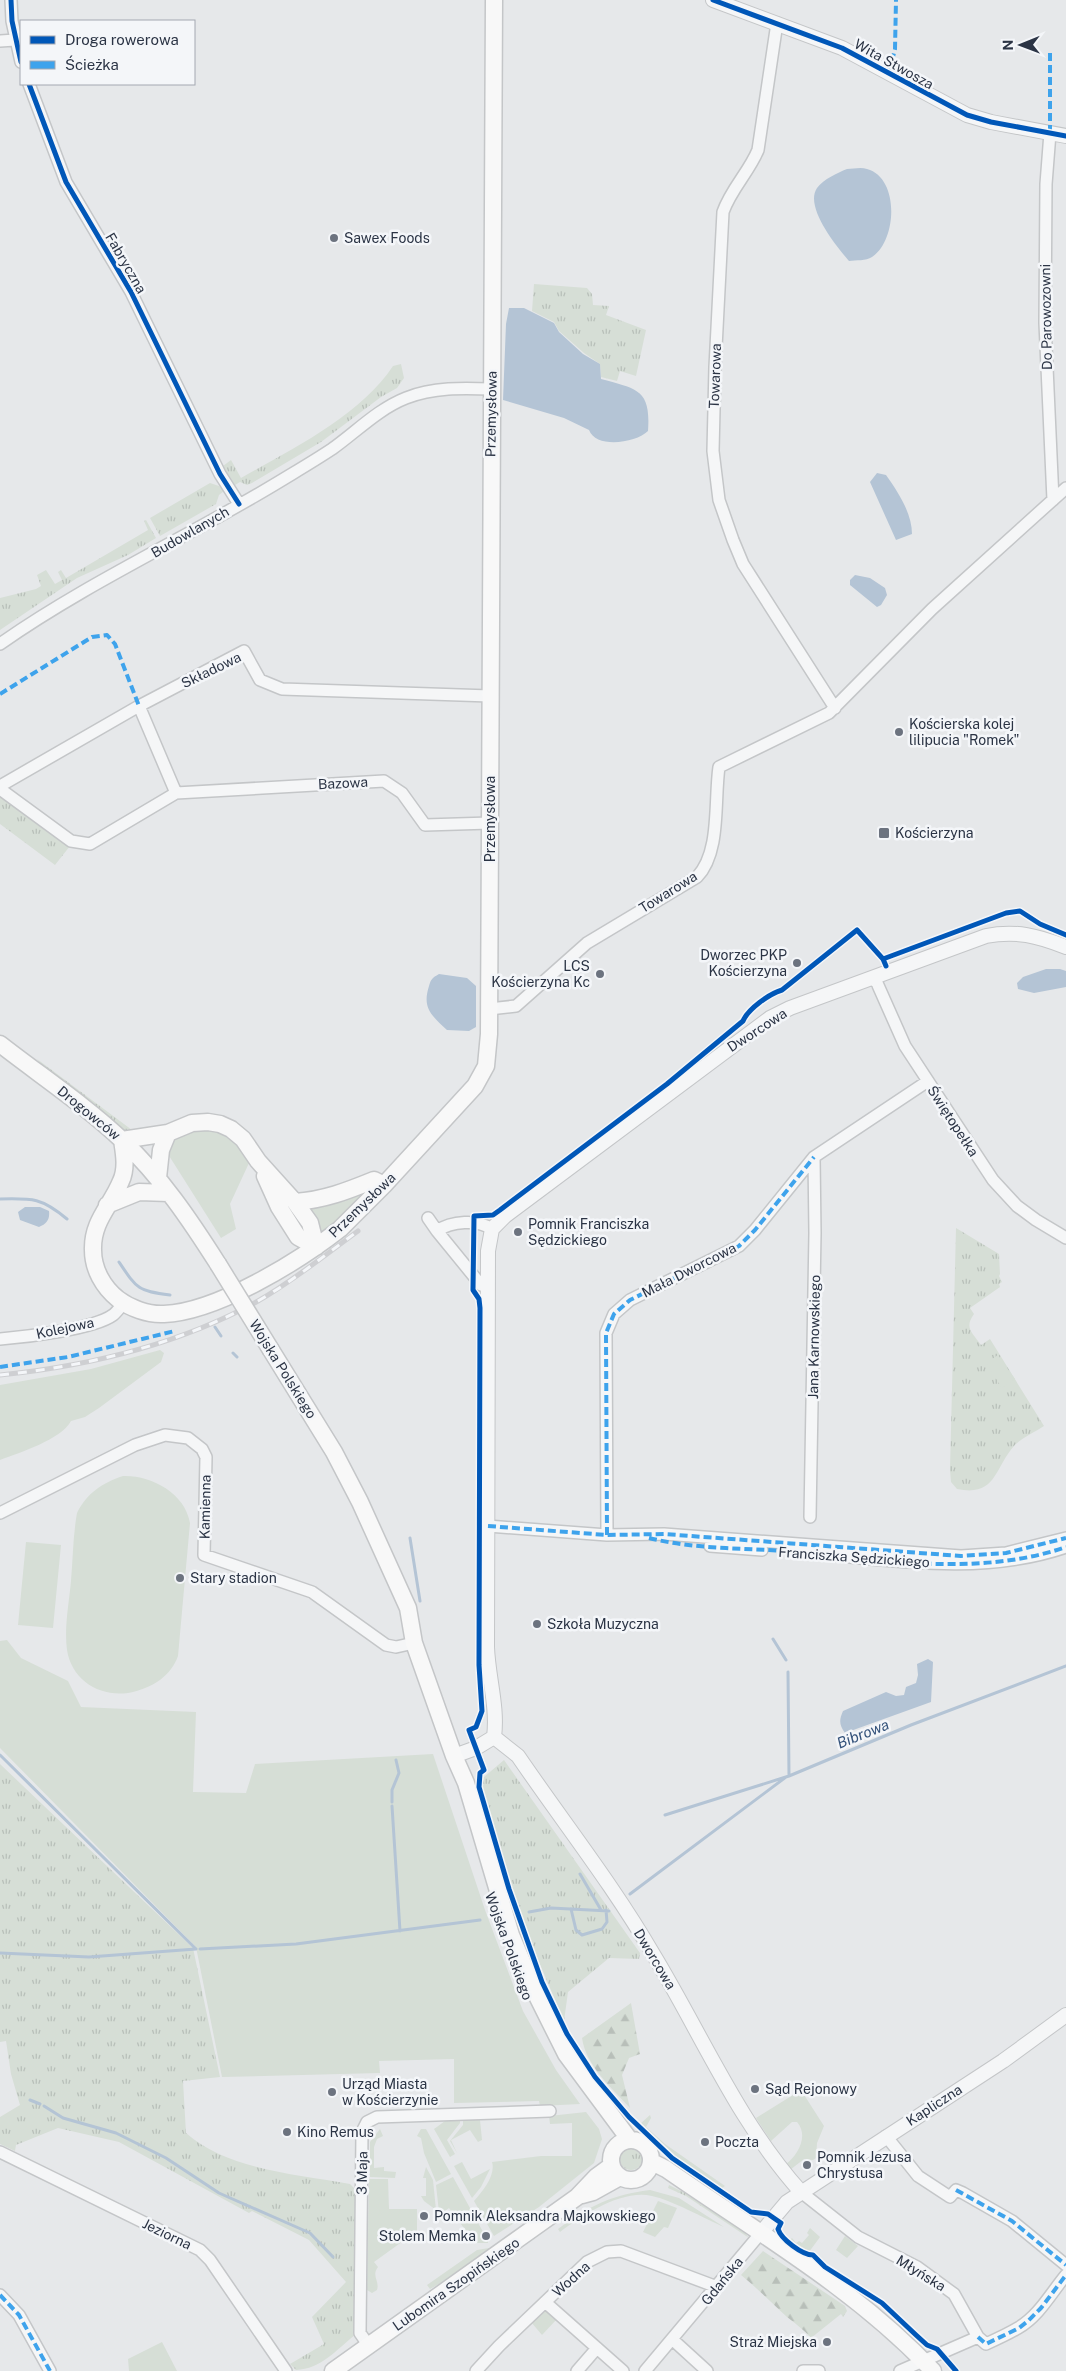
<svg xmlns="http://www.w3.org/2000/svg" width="1066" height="2371" viewBox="0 0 1066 2371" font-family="'Public Sans',sans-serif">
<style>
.grass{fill:url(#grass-tufts)}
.forest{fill:url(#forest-firs)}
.green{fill:#d6ded6}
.water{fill:#b4c4d5}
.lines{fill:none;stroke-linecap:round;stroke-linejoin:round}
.stream{stroke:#b4c4d5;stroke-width:3}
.minor-casing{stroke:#c4c6c8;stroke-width:14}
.tertiary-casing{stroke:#c4c6c8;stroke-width:16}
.secondary-casing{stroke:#c4c6c8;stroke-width:19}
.minor{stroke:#f5f6f7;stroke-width:11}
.tertiary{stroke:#f5f6f7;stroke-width:14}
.secondary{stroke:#f8f8f8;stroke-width:16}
.rail-casing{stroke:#cecfd2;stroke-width:5}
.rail{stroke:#f4f6f9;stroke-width:3;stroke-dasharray:9;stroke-linecap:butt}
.secondary-bridge-casing{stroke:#c4c6c8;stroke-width:19;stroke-linecap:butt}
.secondary-bridge{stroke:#f8f8f8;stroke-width:16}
.quiet{stroke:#3ea3ec;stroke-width:4;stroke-dasharray:8 4;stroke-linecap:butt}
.cycleway-casing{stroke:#f4f6f9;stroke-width:8}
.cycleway{stroke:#0057b8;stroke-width:5}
.poi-dot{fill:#6c737f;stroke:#f4f6f9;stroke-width:2}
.labels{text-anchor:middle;stroke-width:5;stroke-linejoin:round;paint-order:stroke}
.street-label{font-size:14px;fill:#2b3445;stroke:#f4f6f9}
.poi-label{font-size:14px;fill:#2b3445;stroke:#f4f6f9;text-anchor:start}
.water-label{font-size:15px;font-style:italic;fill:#34527a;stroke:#f4f6f9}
</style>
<defs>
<pattern id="grass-tufts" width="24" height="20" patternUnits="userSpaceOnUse" patternTransform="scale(1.25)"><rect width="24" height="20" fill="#d6ded6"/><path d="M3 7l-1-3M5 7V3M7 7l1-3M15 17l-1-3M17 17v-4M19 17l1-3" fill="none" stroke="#b8bfb9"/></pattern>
<pattern id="forest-firs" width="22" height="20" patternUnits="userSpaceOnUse" patternTransform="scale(1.25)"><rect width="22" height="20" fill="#d6ded6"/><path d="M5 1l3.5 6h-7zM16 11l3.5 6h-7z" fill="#b8bfb9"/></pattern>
</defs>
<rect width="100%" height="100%" fill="#e6e8ea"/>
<path class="grass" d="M534,284L587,288L592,294L593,305L609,306L606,315L646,330L636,376L620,371L617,381L601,377L600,364L584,353L559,331L554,322L532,311Z
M401,364L404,378L397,388L381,397L321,442L252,483L247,485L240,482L235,485L223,466L231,460L241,478C292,449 360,416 393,366Z
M210,483L219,486L224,491L219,495L216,504L160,536L150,518Z
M146,520L156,538L128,555L77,578L0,630V598L36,589L41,586L37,575L46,570L55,584L62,580L58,572L61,570L66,578L148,530L144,521Z
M0,797L70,846L55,865L0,824Z
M37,1059L136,1133L120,1129L42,1065Z
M956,1228L999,1254L1000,1274L999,1276L1002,1282L999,1284L1000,1287L970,1308L974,1314C964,1328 972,1332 981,1345L990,1339L1044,1426C1035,1432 1021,1438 1014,1446C994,1469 996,1497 957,1489L951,1482L950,1470Z
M504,1760L640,1953L639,1959L609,1958L568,1992L564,2021L525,1929L481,1787L484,1777Z
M0,1764L193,1948L220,2077L183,2081L186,2133C228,2170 296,2174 350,2184L357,2191L355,2335C336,2350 321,2369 296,2370L290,2364L324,2344L312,2317L346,2282L309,2240L252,2211L249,2213L119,2142L58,2128L16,2145L15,2151L0,2144V2117L20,2105L11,2074L6,2041L0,2042Z
M620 2159a11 11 0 1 1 22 0a11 11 0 1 1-22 0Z
M669,2185L685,2193L744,2232L749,2238L686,2196L668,2188Z"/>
<path class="forest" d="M631,2003L640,2054L629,2058L622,2075L630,2108C612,2088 586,2066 582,2038Z
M763,2251L845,2306L847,2311L843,2317L841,2314L811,2338C804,2330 796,2324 787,2317C771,2302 758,2289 741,2275Z"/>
<path class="green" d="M208,1129C229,1136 238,1144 249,1163L230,1204L236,1229L221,1238L166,1151C176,1134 189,1130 208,1129Z
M371,1186L322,1236L299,1202Z
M160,1350L164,1353L161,1362L99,1408L85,1417L71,1421C62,1439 19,1453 0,1460V1385L91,1369Z
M998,1355L1015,1379L1002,1388L986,1363Z
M123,1476C151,1475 185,1493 190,1523L178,1656C171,1676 153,1687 133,1692C103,1699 72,1682 67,1650C64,1628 69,1603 71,1581C73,1558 73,1535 77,1513C87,1493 102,1483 123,1476Z
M26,1542L61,1545L53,1628L18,1625Z
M7,1640L21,1658L68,1681L81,1707L196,1712L193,1792L246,1793L255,1764L433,1754L485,1910L523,2011L556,2070L580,2104L540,2106L539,2101L454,2103V2059L379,2061L380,2073L222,2077L196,1947L0,1748V1641Z
M801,2090L824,2126L817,2143L816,2158L813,2160L804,2159L790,2170L786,2164C798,2155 809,2136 797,2122H792L771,2141L756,2118Z
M586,2112L599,2129L602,2139L594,2163L539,2207L494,2236L474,2201C483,2191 496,2175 492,2162L541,2156H572V2123L550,2124L549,2116Z
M650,2115L651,2118L646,2127L665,2144L725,2186L721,2189L680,2161L640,2124Z
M460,2119V2123L447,2140L455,2154L450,2157L434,2129L445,2121Z
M463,2120H480L482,2140L478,2142L470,2130L451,2140L457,2153L450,2141L463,2125Z
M380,2129L383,2136L377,2139L374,2147V2168L384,2167V2171L396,2172L395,2178L370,2177V2142Z
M421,2129H426L451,2174L436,2182L424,2153L421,2138L417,2136Z
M462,2162L471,2179L490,2169L481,2187L472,2198L454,2166Z
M426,2167L433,2180L436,2210L424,2201L421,2196H426V2178H423Z
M453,2177L488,2241V2243H475L449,2208L441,2214L439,2212L436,2185Z
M369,2179H388L389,2209H417V2231L374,2262L378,2267C371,2276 380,2281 377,2290L372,2293L367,2290Z
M650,2190L679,2198L724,2227C704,2218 671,2200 652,2196C622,2189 583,2215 560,2232L558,2229C590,2206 610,2195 650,2190Z
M658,2201L677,2208L668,2228L664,2227L655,2237L643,2232L648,2222L652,2224L657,2215L652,2213Z
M810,2228L820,2237L809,2252L790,2240L792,2238L796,2243L799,2241L802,2243L809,2235L807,2233Z
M845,2236L858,2246L847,2258L836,2250Z
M489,2248L492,2249L462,2271L430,2289L427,2285L477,2250Z
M545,2308L557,2319L542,2335L531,2322Z
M162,2342L177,2371H129L128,2359Z"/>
<path class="water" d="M847,169C853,169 861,167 867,169C900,178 897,241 872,257C866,261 856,260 849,261C837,247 804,207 817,188C824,179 837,173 847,169Z
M509,308H524L554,323L559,332L583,354L600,364L601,379C637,389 651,389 648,431C636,443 596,449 589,430L564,418L503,400L506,324Z
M877,473L886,475C898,492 912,513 912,534L896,540L870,482Z
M855,575L870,578L885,588L887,595L881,605L877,607L850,585V580Z
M1046,969H1060L1066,971V987L1034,993L1018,989L1017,983L1023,977Z
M439,974L467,978L476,986V1027L469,1031L447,1030C431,1015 422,1008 429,986C431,979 432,978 439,974Z
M25,1207H40L49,1211C50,1219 47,1224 39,1227L20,1220L18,1212Z
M928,1659L933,1662L931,1702L845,1733C839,1725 839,1720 843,1711L886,1692L896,1696L904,1695L906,1687L916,1683L918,1675L917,1664Z"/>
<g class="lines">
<path class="stream" d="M0,1199C33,1198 42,1198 67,1219
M119,1262C137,1289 138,1291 170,1295
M215,1327L221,1336
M233,1353L237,1357
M410,1538L420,1601
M773,1639L786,1660
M788,1672L789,1776
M0,1755L196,1949
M392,1802V1790L399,1773L396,1760
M392,1806L400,1931
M665,1815L789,1776L911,1725L1066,1666
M580,1874L601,1910
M630,1894L786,1777
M571,1909L576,1930L582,1935L602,1929L607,1922L606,1910
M529,1912L551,1908L609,1911
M200,1949L296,1944L480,1920
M0,1953L89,1957L196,1949
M30,2100L40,2104
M44,2106L63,2118L116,2133L166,2158L219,2193L310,2233L333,2257"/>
<g class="minor-casing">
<path id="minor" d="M11,0L12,21L21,62
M777,23L758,150C749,172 731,189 723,212L715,367L713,451L719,500L733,540L743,564L835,708
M0,41L15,40
M29,84L66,182L131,292L220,474L239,504
M1050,133L1046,184L1045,323L1053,500
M0,644C87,583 186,538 277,483C295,472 314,461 332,449C356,432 378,409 406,398C433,387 463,388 492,389
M139,706L176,793
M0,786L139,706L244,651L260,680L282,689L490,696
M0,789L71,841L90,844L176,793L384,781L402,793L425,825L490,823
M872,978L877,983L905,1046L993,1180L1017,1206L1036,1220L1066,1238
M489,1009L516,1006L587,943L697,877C721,852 714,801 719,767L829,713L932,609L1066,488
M428,1218L437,1231
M488,1286L481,1285L437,1231C451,1221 478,1219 492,1229
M0,1339C25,1337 94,1329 113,1315C117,1312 120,1307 124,1303
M0,1513L135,1445L165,1435L188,1438L202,1449L206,1457L204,1555L312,1592L386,1645L396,1647L414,1643
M810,1517L815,1233L814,1157
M488,1526L607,1535L664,1534L961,1556L1006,1553L1066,1538
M607,1535L606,1333L614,1314L630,1300L739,1246L755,1230L814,1157L928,1081
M710,1546L762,1550
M795,1552C885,1559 979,1577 1066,1547
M886,2136L918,2176L950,2197L956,2190L963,2193L1012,2221L1066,2265
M0,2152L200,2250L210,2260L286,2371
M801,2192L858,2237L917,2267L954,2294L978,2337L986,2344C997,2339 1008,2334 1018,2328C1039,2316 1051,2293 1066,2275
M0,2295L19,2315L50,2371
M545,2302L623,2371
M673,2340L707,2371
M369,2346L360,2333L362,2132L367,2122L377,2117L550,2111
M476,2371L499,2346L587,2262L607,2252L621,2251L717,2287
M577,2371L597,2348
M645,2371L760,2234
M803,2371H819
M900,2371L978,2337"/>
</g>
<g class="tertiary-casing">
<path id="tertiary" d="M713,0L842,48L967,115L991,122L1066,136
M494,1737L518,1756C563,1822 613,1885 653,1954C701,2033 738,2122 801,2192
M454,1756L476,1748L494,1737C498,1707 488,1677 487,1647L488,1251L492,1229L505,1216L770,1018L790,1008L986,936C1016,930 1038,936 1066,947
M760,2234L787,2202L1003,2061L1066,2015"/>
</g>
<g class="secondary-casing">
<path id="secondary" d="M0,1044C41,1076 85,1105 123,1141C161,1177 190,1220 218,1264
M122,1140C124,1153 127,1168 121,1181C111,1206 92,1221 93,1250C93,1269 103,1287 118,1299C130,1308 148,1315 164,1314C217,1312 299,1261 340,1229L384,1185L475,1086L486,1066L489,1034L494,0
M122,1140L168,1133L192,1123L208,1122L220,1124L231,1129L243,1139L258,1161L295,1202C324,1200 347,1191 374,1180L384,1185
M265,1176L279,1207L298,1237L316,1247
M158,1178L161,1150L168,1133
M295,1202L310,1223L316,1247
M107,1205L139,1192L169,1193
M271,1350L334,1452L360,1502L408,1608L414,1643L454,1756L466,1783L511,1935L535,1992L566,2054L629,2139
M611 2160a20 20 0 1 1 40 0a20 20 0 1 1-40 0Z
M652,2162L666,2169C758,2233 856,2289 933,2371
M582,2195L593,2192L620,2177
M333,2371L577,2197L596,2177L611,2166"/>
</g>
<use href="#minor" class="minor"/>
<use href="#tertiary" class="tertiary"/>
<use href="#secondary" class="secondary"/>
<g class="rail-casing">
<path id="rail" d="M0,1375C89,1366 180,1344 258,1301C293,1281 325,1255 358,1231"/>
</g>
<use href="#rail" class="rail"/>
<g class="secondary-bridge-casing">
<path id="secondary-bridge" d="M218,1264L271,1350"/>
</g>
<use href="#secondary-bridge" class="secondary-bridge"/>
<path class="quiet" d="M889,73L895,49L896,0
M1050,133V49
M0,694L92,637L107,635L115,644L139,706
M0,1367L68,1357L175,1331
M488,1526L607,1535L664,1534L961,1556L1006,1553L1066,1538
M607,1535L606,1333L614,1314L630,1300L739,1246L755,1230L814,1157
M649,1538C693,1549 740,1548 785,1551C877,1559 976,1578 1066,1547
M956,2190L1012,2221L1066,2265
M0,2295L19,2315L50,2371
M978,2337L986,2344L1019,2328L1028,2321L1041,2308L1066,2275"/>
<g class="cycleway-casing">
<path id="cycleway" d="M11,0L12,21L21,62
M713,0L842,48L967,115L991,122L1066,136
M29,84L66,182L131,292L220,474L239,504
M883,959L1006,913L1020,911L1040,924L1066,935
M886,966L883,959L857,930L782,990C769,994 748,1009 743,1021L667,1084L500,1210L493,1215L474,1216L473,1290L479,1299L480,1308L479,1665L482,1711L476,1727L469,1730L484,1770L480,1773L479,1787L509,1889L542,1982L567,2034L595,2077L629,2117L672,2158L751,2212L768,2214L781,2223L778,2229C781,2239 802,2255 813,2255L825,2267L882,2303L916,2335L927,2345L937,2349L956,2371"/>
</g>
<use href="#cycleway" class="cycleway"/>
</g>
<g class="poi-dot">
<circle cx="334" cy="238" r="5"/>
<circle cx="899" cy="732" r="5"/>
<rect x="878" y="827" width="12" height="12" rx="2.5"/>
<circle cx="797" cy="963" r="5"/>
<circle cx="600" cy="974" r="5"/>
<circle cx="518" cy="1232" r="5"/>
<circle cx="180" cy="1578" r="5"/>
<circle cx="537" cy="1624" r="5"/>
<circle cx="755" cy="2089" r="5"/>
<circle cx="332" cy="2092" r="5"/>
<circle cx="287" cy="2132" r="5"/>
<circle cx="705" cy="2142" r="5"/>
<circle cx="807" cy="2165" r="5"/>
<circle cx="424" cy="2216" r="5"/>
<circle cx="486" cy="2236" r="5"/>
<circle cx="827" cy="2342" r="5"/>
</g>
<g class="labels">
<g class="street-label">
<text transform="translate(894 64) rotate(29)" y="5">Wita Stwosza</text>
<text transform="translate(126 263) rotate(60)" y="5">Fabryczna</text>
<text transform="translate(1046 317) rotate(-91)" y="5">Do Parowozowni</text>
<text transform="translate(715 376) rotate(-88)" y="5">Towarowa</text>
<text transform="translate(491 414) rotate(-89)" y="5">Przemysłowa</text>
<text transform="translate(190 532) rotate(-30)" y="5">Budowlanych</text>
<text transform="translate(211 670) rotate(-26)" y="5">Składowa</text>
<text transform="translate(343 783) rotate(-3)" y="5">Bazowa</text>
<text transform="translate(490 819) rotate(-90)" y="5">Przemysłowa</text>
<text transform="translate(668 892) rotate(-32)" y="5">Towarowa</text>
<text transform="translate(757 1030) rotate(-33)" y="5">Dworcowa</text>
<text transform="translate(89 1113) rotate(39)" y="5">Drogowców</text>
<text transform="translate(953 1121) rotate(57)" y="5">Świętopełka</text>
<text transform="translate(362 1205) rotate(-44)" y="5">Przemysłowa</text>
<text transform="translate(689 1270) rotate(-27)" y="5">Mała Dworcowa</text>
<text transform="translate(65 1328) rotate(-12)" y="5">Kolejowa</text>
<text transform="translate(814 1337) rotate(-89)" y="5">Jana Karnowskiego</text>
<text transform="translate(283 1369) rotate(58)" y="5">Wojska Polskiego</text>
<text transform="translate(205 1507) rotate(-89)" y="5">Kamienna</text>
<text transform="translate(854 1557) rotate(4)" y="5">Franciszka Sędzickiego</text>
<text transform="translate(509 1946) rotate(70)" y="5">Wojska Polskiego</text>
<text transform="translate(655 1959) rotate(59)" y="5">Dworcowa</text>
<text transform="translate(934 2105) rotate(-33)" y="5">Kapliczna</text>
<text transform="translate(362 2173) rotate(-89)" y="5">3 Maja</text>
<text transform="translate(167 2234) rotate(26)" y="5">Jeziorna</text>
<text transform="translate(921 2273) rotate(32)" y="5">Młyńska</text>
<text transform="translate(571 2279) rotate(-42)" y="5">Wodna</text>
<text transform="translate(722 2281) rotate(-51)" y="5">Gdańska</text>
<text transform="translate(456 2284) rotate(-35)" y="5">Lubomira Szopińskiego</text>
</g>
<g class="poi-label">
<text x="344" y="243">Sawex Foods</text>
<text x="909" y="729">Kościerska kolej<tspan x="909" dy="16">lilipucia "Romek"</tspan></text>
<text x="895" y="838">Kościerzyna</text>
<text x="787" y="960" text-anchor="end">Dworzec PKP<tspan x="787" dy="16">Kościerzyna</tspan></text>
<text x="590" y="971" text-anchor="end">LCS<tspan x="590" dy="16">Kościerzyna Kc</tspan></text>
<text x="528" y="1229">Pomnik Franciszka<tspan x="528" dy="16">Sędzickiego</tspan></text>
<text x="190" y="1583">Stary stadion</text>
<text x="547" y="1629">Szkoła Muzyczna</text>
<text x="342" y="2089">Urząd Miasta<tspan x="342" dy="16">w Kościerzynie</tspan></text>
<text x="765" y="2094">Sąd Rejonowy</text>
<text x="297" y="2137">Kino Remus</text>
<text x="715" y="2147">Poczta</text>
<text x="817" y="2162">Pomnik Jezusa<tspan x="817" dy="16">Chrystusa</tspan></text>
<text x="434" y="2221">Pomnik Aleksandra Majkowskiego</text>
<text x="476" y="2241" text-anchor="end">Stolem Memka</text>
<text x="817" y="2347" text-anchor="end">Straż Miejska</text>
</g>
<g class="water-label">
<text transform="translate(863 1734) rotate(-22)" y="5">Bibrowa</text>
</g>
</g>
<rect x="20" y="20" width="175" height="65" fill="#f4f6f9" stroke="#a4a8b1"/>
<rect x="30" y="36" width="25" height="8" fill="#0057b8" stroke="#a4a8b1"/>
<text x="65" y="45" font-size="15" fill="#2b3445">Droga rowerowa</text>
<rect x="30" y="61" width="25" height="8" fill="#3ea3ec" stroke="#a4a8b1"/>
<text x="65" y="70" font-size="15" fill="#2b3445">Ścieżka</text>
<g transform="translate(1021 45) rotate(269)" stroke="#f4f6f9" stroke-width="4" paint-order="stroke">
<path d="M0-4L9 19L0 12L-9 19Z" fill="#2b3445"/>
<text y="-8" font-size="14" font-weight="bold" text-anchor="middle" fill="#2b3445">N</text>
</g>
</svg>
